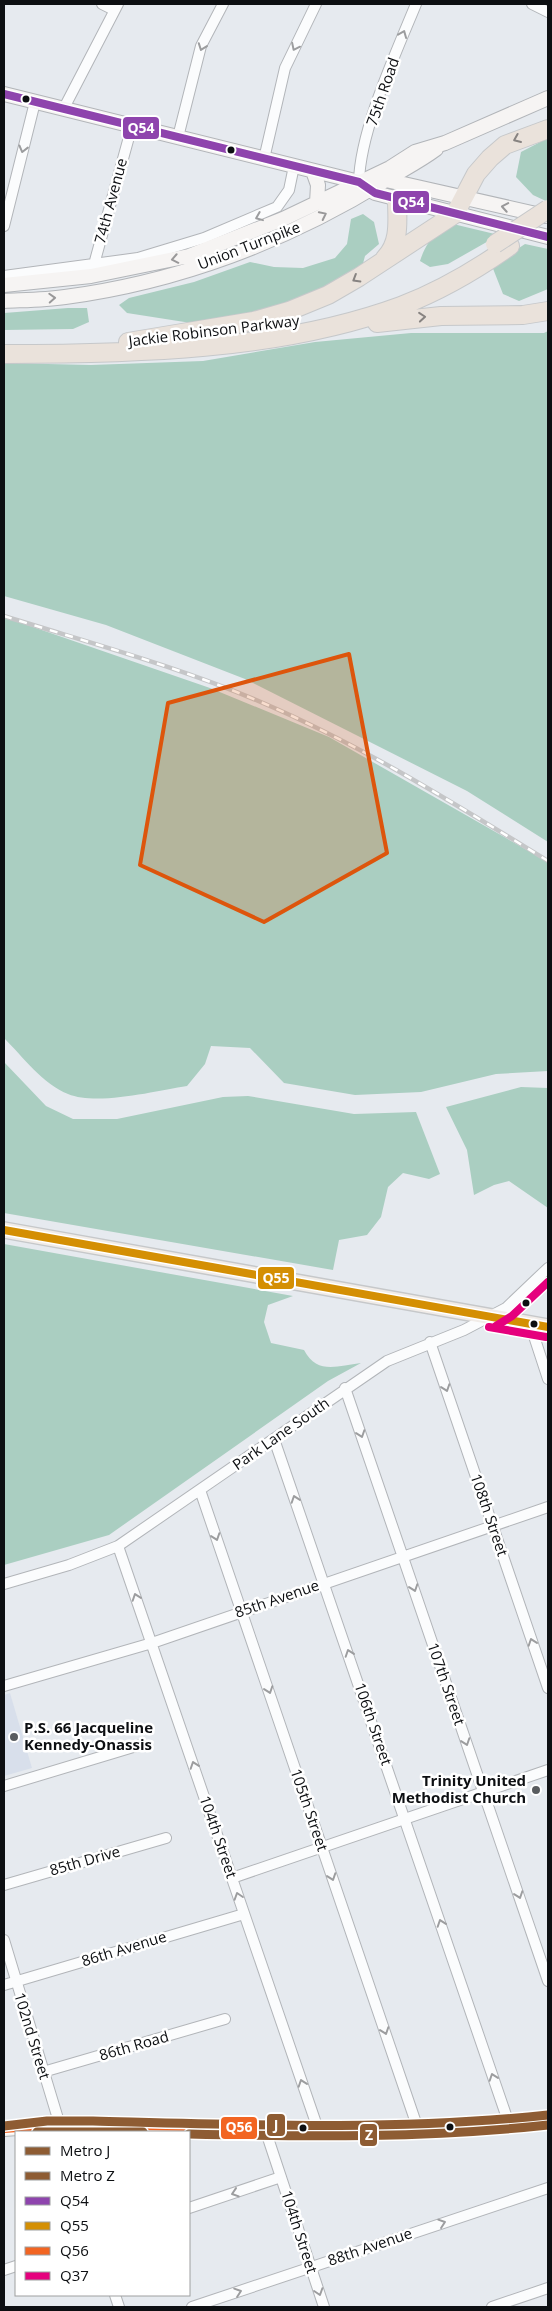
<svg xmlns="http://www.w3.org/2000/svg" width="552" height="2311" viewBox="0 0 552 2311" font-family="'Open Sans',sans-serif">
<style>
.built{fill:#d8dfeb}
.forest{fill:#aacec1}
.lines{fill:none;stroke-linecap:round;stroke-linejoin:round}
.minor-casing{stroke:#b2b5b9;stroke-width:12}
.secondary-casing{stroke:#b2b5b9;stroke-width:16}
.primary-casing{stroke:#c6c8ca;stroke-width:18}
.motorway-casing{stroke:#c6c8ca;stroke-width:20}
.minor{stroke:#fbfcfd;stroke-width:10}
.secondary{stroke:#f6f4f3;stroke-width:14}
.primary{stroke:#f1ece8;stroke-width:15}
.motorway{stroke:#eae2db;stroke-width:18}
.rail-casing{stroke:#c5c6c8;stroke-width:4.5}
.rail{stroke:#fff;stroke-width:2.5;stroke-dasharray:8;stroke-linecap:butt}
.motorway-bridge-casing{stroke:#c6c8ca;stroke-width:20;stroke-linecap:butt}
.motorway-bridge{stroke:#eae2db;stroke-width:18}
.bus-1-casing{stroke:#fff;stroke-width:11}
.bus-2-casing{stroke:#fff;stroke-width:11}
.bus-3-casing{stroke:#fff;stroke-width:11}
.bus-4-casing{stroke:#fff;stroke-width:11}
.bus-1{stroke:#8e44ad;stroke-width:8}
.bus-2{stroke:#d48f03;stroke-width:8}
.bus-3{stroke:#f26522;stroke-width:8}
.bus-4{stroke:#e5007d;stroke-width:8}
.metro-1-casing{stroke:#fff;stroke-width:12}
.metro-2-casing{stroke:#fff;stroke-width:12}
.metro-1{stroke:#8e5c33;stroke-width:9}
.metro-2{stroke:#8e5c33;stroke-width:9}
.oneway{stroke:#9c9d9f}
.oneway2{stroke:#878381}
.oneway3{stroke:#999899}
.marked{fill:#dd550c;fill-opacity:0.2;stroke:#dd550c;stroke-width:4;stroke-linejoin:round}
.bus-dot{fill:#0d0f12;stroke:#fff;stroke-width:2}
.poi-dot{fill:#595c5f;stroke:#fff;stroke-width:2}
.labels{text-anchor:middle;stroke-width:5;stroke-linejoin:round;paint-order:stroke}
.street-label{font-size:15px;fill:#0d0f12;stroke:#fff}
.poi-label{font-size:15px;font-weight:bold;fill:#0d0f12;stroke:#fff;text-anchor:start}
.line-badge{stroke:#fff;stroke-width:2}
.badge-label{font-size:14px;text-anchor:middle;font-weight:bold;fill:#fff}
</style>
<rect width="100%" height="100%" fill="#e6eaef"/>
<path class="built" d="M10,1693L32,1768L4,1776V1695Z"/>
<path class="forest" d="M548,138V202L533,195L516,177L521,152Z
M363,214L374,222L379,244L365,256L361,271L264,315L191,323L127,313L119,305L129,298L194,282L250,262L274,267L303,268L335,258L347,244L351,219Z
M453,224L499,235L448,264L430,267L420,261C427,240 434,235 453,224Z
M525,244L548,249V289L519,301L503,294L492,266Z
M68,308H87L89,322L73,329L4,330V313Z
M548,331V842L467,791L245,679L106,625L4,596V363L91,365L203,361L315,342L411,333H544Z
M4,617L210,688L329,737L548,862V1071L496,1074L421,1092L355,1095L284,1083L250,1048L211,1046L205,1064L187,1086C155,1091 97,1106 68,1094C43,1084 23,1057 4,1038Z
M4,1062L46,1106L73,1119H117L223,1097L248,1096L354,1114L416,1112L440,1174L429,1179L403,1173L388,1187L381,1217L367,1235L339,1240L333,1270L4,1213Z
M521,1087L548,1088V1208L509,1181L494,1185L474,1195L467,1150L446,1107Z
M4,1244L293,1296L268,1305L264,1322L271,1343L304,1350C317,1375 337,1366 361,1363L328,1381L109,1535L4,1565Z"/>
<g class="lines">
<g class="minor-casing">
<path id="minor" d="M102,4L114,10
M532,4L548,12
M64,108L118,4
M178,137L201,46L223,4
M264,159L285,68L316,4
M359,182C360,130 396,53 416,4
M4,226L35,102
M93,268L132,126
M4,276L138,258L204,238L277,207L289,190L294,166
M530,1324L548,1379
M430,1342L548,1688
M345,1388L548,1981
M274,1439L506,2115V2123
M200,1490L415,2120L416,2130
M118,1546L318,2129
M4,1584L69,1565L118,1546L387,1361L464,1330L506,1308L548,1268
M4,1686L152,1643L548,1507
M4,1786L140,1745
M232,1878L548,1770
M4,1885L166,1838
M4,1940L62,2132
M4,1985L244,1914
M43,2072L225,2019
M265,2129L324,2307
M189,2208L281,2177
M4,2270L16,2266
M115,2295L119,2307
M192,2307L548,2188
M492,2307L548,2288"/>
</g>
<g class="secondary-casing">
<path id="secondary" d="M4,94L359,182L386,180L545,216
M313,171L318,185L317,203
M365,187L375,193L548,237
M4,285L91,276L189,256L283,219L390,168L415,152L445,143L548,98
M4,301C24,300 45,300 65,297C178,282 287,241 384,181C402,170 420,161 436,149
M4,2129L59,2125L416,2130L548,2118"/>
</g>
<g class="primary-casing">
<path id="primary" d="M4,1230L548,1327"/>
</g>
<g class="motorway-casing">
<path id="motorway" d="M385,258C401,242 397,219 397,199
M377,323L441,316L523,315L548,311
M128,342L254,321L289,311L328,295L359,277L455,214L476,174L490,158L505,145L548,129
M4,354C132,354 279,351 401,306C440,291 476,270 510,246"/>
</g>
<use href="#minor" class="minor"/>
<use href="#secondary" class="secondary"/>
<use href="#primary" class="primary"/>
<use href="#motorway" class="motorway"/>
<g class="rail-casing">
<path id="rail" d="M4,616C90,643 180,667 263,703C363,746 455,804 548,861"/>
</g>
<use href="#rail" class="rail"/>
<g class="motorway-bridge-casing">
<path id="motorway-bridge" d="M495,244L548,209"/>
</g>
<use href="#motorway-bridge" class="motorway-bridge"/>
<g class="bus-1-casing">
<path id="bus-1" d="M4,94L359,182L375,193L548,237"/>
</g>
<g class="bus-2-casing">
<path id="bus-2" d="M4,1230L548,1327"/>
</g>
<g class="bus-3-casing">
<path id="bus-3" d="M4,2129L59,2125L416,2130L548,2118"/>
</g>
<g class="bus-4-casing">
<path id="bus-4" d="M496,1326L512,1316L548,1282
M489,1327L546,1337"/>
</g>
<use href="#bus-1" class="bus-1"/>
<use href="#bus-2" class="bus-2"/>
<use href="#bus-3" class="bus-3"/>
<use href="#bus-4" class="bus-4"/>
<g class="metro-1-casing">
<path id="metro-1" d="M4,2126L47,2121H93C245,2125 396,2131 548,2115"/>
</g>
<g class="metro-2-casing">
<path id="metro-2" d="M37,2132H143
M189,2134C309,2137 428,2138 548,2125"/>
</g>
<use href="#metro-1" class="metro-1"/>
<use href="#metro-2" class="metro-2"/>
</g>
<defs><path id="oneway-chevron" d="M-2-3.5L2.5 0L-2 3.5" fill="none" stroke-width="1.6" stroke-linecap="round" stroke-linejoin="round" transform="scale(1.25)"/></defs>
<g class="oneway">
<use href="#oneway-chevron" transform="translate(403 34) rotate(-68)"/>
<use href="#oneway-chevron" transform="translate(202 47) rotate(110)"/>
<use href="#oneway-chevron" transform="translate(295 47) rotate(116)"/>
<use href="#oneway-chevron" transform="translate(23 149) rotate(104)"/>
<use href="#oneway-chevron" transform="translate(259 217) rotate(158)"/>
<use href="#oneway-chevron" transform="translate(446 1388) rotate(71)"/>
<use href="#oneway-chevron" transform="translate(361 1434) rotate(71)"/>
<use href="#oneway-chevron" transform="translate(295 1499) rotate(-109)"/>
<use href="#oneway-chevron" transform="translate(216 1537) rotate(71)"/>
<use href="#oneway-chevron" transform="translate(414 1588) rotate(71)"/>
<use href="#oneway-chevron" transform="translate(136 1597) rotate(-109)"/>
<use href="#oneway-chevron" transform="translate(532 1642) rotate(-109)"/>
<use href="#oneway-chevron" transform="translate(349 1653) rotate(-109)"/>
<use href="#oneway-chevron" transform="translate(269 1690) rotate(71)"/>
<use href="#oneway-chevron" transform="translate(466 1742) rotate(71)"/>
<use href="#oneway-chevron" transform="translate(194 1765) rotate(-109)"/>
<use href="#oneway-chevron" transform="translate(332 1877) rotate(71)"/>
<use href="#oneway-chevron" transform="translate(519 1895) rotate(71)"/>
<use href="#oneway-chevron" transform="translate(238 1896) rotate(-108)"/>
<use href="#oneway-chevron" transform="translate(441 1923) rotate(-109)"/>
<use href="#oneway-chevron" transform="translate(385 2031) rotate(71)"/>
<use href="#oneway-chevron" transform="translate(493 2077) rotate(-109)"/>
<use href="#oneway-chevron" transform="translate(302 2083) rotate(-109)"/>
<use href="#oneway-chevron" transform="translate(235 2193) rotate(162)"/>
<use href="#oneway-chevron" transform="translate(442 2223) rotate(-19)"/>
<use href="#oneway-chevron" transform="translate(238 2292) rotate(-19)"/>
<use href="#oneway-chevron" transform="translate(319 2292) rotate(72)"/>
</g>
<g class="oneway2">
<use href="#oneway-chevron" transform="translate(517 139) rotate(157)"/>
<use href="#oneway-chevron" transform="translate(356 279) rotate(149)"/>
<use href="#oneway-chevron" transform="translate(422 317) rotate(-5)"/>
</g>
<g class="oneway3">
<use href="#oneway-chevron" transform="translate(505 207) rotate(-170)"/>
<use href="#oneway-chevron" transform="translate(323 215) rotate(-26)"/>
<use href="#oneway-chevron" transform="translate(175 259) rotate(169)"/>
<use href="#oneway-chevron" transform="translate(52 298) rotate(-3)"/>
</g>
<path class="marked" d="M349,654L387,853L264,922L140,865L168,703Z"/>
<g class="bus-dot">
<circle cx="26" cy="99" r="4.5"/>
<circle cx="231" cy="150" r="4.5"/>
<circle cx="526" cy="1303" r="4.5"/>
<circle cx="534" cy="1324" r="4.5"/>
<circle cx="450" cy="2127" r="4.5"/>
<circle cx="303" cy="2128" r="4.5"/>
</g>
<g class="poi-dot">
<circle cx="14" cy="1737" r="5"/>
<circle cx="536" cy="1790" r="5"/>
</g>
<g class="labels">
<g class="street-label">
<text transform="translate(383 92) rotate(-71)" y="5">75th Road</text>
<text transform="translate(111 201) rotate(-75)" y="5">74th Avenue</text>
<text transform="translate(249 246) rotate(-21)" y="5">Union Turnpike</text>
<text transform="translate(214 331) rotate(-7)" y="5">Jackie Robinson Parkway</text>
<text transform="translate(281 1434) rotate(-35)" y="5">Park Lane South</text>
<text transform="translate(489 1515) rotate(71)" y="5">108th Street</text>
<text transform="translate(277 1599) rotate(-19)" y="5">85th Avenue</text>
<text transform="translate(446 1684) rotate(71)" y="5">107th Street</text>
<text transform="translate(373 1724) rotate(71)" y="5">106th Street</text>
<text transform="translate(309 1810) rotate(71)" y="5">105th Street</text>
<text transform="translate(218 1837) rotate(71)" y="5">104th Street</text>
<text transform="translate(85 1861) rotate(-16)" y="5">85th Drive</text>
<text transform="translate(124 1949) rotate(-17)" y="5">86th Avenue</text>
<text transform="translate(32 2036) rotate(73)" y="5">102nd Street</text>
<text transform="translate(134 2046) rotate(-16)" y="5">86th Road</text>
<text transform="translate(299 2232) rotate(72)" y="5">104th Street</text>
<text transform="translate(370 2247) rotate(-19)" y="5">88th Avenue</text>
</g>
<g class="poi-label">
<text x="24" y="1733">P.S. 66 Jacqueline<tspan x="24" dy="17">Kennedy-Onassis</tspan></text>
<text x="526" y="1786" text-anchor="end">Trinity United<tspan x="526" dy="17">Methodist Church</tspan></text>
</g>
</g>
<g class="line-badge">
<rect x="122" y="116" width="38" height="24" rx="5" fill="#8e44ad"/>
<rect x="392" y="190" width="38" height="24" rx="5" fill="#8e44ad"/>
<rect x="257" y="1266" width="38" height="24" rx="5" fill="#d48f03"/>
<rect x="266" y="2113" width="20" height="24" rx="5" fill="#8e5c33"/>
<rect x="220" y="2116" width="38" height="24" rx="5" fill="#f26522"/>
<rect x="359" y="2123" width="19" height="24" rx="5" fill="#8e5c33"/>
</g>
<g class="badge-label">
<text x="141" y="133">Q54</text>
<text x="411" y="207">Q54</text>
<text x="276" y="1283">Q55</text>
<text x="276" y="2130">J</text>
<text x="239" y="2132">Q56</text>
<text x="369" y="2140">Z</text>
</g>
<rect width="552" height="2311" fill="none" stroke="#0d0f12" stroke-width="10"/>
<rect x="15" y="2131" width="175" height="165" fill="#ffffff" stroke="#9e9fa0"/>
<rect x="25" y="2147" width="25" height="8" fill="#8e5c33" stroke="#9e9fa0"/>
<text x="60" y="2156" font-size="15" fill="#0d0f12">Metro J</text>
<rect x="25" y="2172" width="25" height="8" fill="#8e5c33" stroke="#9e9fa0"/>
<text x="60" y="2181" font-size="15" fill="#0d0f12">Metro Z</text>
<rect x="25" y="2197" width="25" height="8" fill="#8e44ad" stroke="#9e9fa0"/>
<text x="60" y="2206" font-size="15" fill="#0d0f12">Q54</text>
<rect x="25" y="2222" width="25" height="8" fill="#d48f03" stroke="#9e9fa0"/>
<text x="60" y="2231" font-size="15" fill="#0d0f12">Q55</text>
<rect x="25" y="2247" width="25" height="8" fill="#f26522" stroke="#9e9fa0"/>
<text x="60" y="2256" font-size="15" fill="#0d0f12">Q56</text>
<rect x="25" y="2272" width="25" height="8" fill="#e5007d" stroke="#9e9fa0"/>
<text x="60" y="2281" font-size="15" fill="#0d0f12">Q37</text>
</svg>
